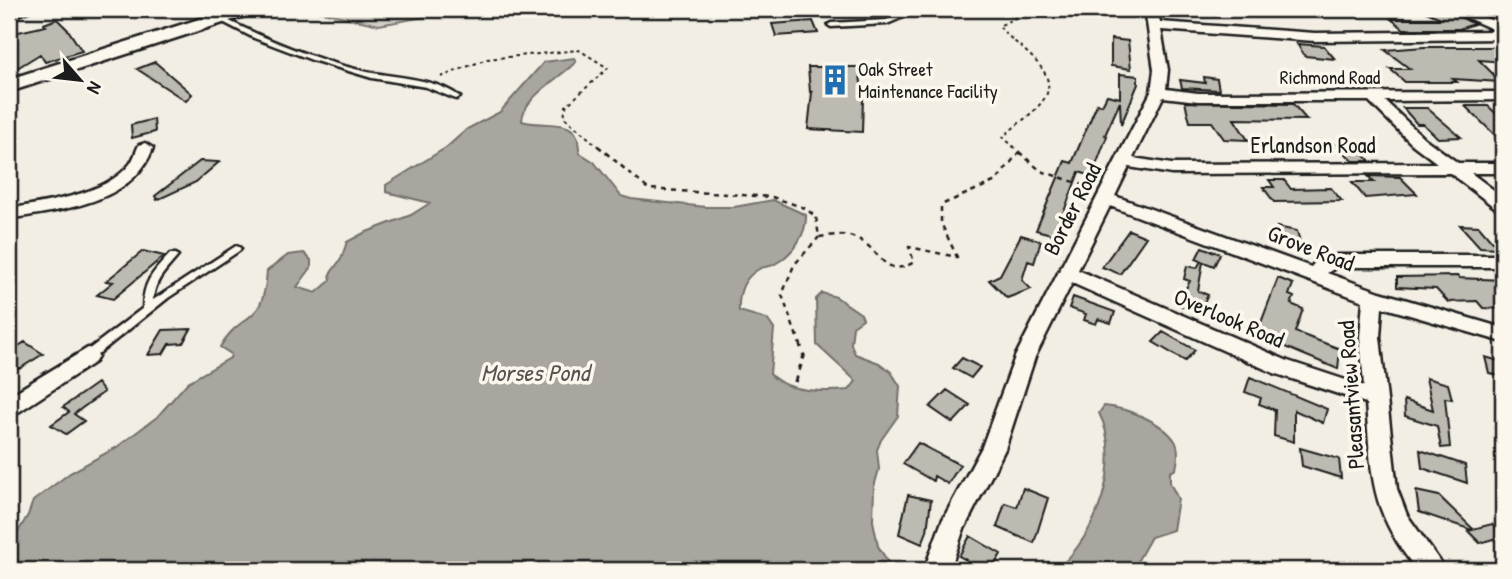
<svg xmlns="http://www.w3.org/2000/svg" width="1512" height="579" viewBox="0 0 1512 579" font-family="'Patrick Hand',sans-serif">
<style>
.green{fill:#d2cfc6;stroke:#777671;stroke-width:2}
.water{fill:#a9a6a0;stroke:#716f6b;stroke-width:2}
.building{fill:#bdbab1;stroke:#1c1c1c;stroke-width:2}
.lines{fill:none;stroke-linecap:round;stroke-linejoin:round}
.lane-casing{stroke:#1c1c1c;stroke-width:5}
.street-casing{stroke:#1c1c1c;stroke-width:5}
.secondary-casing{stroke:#1c1c1c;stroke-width:5}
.path-far2{stroke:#1c1c1c;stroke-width:2;stroke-dasharray:3.5 3.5;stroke-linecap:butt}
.path-far1{stroke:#1c1c1c;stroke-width:2.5;stroke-dasharray:5 5;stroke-linecap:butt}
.path{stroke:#1c1c1c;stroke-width:3.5;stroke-dasharray:6 6;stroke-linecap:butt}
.lane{fill:#fbf7ec;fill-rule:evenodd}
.street{fill:#fbf7ec;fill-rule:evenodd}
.secondary{fill:#fbf7ec;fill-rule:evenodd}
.labels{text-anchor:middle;stroke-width:7;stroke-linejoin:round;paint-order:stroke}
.far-poi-label{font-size:19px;fill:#1c1c1c;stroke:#fbf7ec;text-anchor:start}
.far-street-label{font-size:19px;fill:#1c1c1c;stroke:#fbf7ec}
.street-label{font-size:23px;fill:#1c1c1c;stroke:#fbf7ec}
.water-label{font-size:24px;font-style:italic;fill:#545351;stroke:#fbf7ec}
</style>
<rect width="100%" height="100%" fill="#f2eee4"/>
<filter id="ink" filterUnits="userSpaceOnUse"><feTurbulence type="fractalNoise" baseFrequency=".0143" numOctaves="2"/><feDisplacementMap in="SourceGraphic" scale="14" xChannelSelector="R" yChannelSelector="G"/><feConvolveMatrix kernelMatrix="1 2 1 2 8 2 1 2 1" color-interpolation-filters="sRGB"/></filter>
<g filter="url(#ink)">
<path class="green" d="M309,9H470L379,25Z"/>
<path class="water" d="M574,58L576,62C561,77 522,98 522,121C539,127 570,119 577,136C579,141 578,148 580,153L594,162L621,196L631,199L706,207H734L773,200L806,215C807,234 793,254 775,264C771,267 764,266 759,269C743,278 738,293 739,311L767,319L774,329L770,374C787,393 826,392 849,390L856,381L817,345L816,299L822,293L836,297L861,314L863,319L853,326L851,344L855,354L879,363L891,372L900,386L898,416L881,440L877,450L879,469L874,487L873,521L878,546L893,570H9V547L28,515L33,501L70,473L117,447L157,417L188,382L230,358L231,354L220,347C243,308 263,329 267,271L288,255L304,253L311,260V268L297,287L316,293L331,280L330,274L341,259L347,242L364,233L411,215L430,203L386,192V185L447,147L467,129L500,112L544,62Z
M1104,406C1126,408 1162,421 1175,441C1180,449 1178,460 1176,469L1170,472V483L1178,499L1173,530L1151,537L1138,560L1137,570H1056C1097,536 1124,462 1099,413Z"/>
<path class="building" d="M1419,9H1445L1474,24L1459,29H1404L1391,19H1443Z
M57,19L68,30L82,51L45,62L40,54L9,73V34L46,26L44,24Z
M813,21L818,33L776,36L772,24Z
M1111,39L1128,41L1131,69L1111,66Z
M1297,44L1324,46L1335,59L1305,56Z
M1424,47H1503V62L1479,60L1501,82L1453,79L1457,82H1405L1390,69H1410L1385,50Z
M155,62L192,94L186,101L137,69Z
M808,67H859L863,98L862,132L808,129L812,92H810Z
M1120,74L1138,76V84L1121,125L1120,102L1105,135L1107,136L1092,176L1079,172L1055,235L1036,230L1065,161L1072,163L1097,104L1102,105L1107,95L1120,98Z
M1204,77L1217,79L1219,90L1182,88L1180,80L1205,83Z
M1185,102L1293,104L1307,120L1234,119L1248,140L1224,139L1212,122H1190Z
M1465,106H1488L1503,120V143Z
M1403,108H1427L1461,137L1438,138L1423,124H1417Z
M154,119L155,132L132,138L131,125Z
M1354,143L1370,161H1353L1336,144Z
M200,161L219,162L196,182L157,200L155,196Z
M1368,176L1400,177L1417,194L1365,198L1352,182H1374Z
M1269,180H1284L1291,189L1331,188L1342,201L1274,202L1263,187H1274Z
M1460,225L1479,226L1498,248L1480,247Z
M1277,227L1297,231L1302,249L1282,245Z
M1129,230L1146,237L1120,274L1102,267Z
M1021,235L1041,241L1034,263L1028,261L1022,280L1031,289L1007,298L989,280L1000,275Z
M1202,247L1220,254L1214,266L1196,259Z
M143,251L164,256L113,299L97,295L113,282L106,281Z
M1201,261L1203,262L1198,291L1208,295L1199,313L1177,304L1190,281L1184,279L1187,266L1197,268Z
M1457,276L1459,278L1503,280V309L1483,308L1477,301L1448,302L1436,289L1397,287V277Z
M1278,278L1293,284L1289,295L1294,297L1291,304L1303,309L1295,332L1340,349L1338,369L1280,345L1281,342L1265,336L1266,331L1259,328Z
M1073,297L1115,312L1111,323L1098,319L1096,324L1084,320L1086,314L1069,308Z
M191,329L183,343L169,344L163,354L148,355L163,330Z
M1163,332L1195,350L1185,361L1153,342Z
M25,342L43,354L19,369L9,362V352Z
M1485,357L1503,362V377L1489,373Z
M962,358L980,367L971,378L953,368Z
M1250,377L1327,409L1323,423L1294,410V442L1274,436L1275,410L1259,404L1261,398L1245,392Z
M1426,378L1448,384L1452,399L1445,398L1450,447L1441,448L1437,426L1405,416L1404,400L1433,410Z
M97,383L104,392L74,414L84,421L66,434L51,425L69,412L63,407Z
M947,390L970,405L953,423L930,407Z
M918,443L960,465L948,484L934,476L933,481L903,464Z
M1300,448L1339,459L1341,478L1302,466Z
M1420,450L1465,465L1467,483L1422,468Z
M1023,488L1048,498L1034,543L997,527L1005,503L1017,507Z
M1416,491L1439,496L1473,529L1492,524L1503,536L1480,543L1468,531L1472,530L1419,512Z
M908,495L931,500L927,531L922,544L899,534Z
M970,536L1001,554L993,568L984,563L980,570H972L963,566L966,560L959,556Z"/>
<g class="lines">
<g class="lane-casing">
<path id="lane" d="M914,9H922L887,24L831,27L828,25L831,23L886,20Z
M219,18H223C266,39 309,57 355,69C387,78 434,76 460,97L456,99L426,87L372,78L312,60L254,38L219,20Z
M236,246L239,247L241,249L239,251L168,298L92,359H84L83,356L84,353L143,308C143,282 153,272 170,254H176L178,256C165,272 155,279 153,300Z"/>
</g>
<g class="street-casing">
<path id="street" d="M15,9H33L9,19V11Z
M1145,9H1157L1160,22L1315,33L1497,31L1447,9H1464L1503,25V39L1315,41L1161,30L1168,70L1166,89L1198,93L1503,92V100L1385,101L1424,138L1458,163H1503V173H1471L1503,197V210L1497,209L1450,173L1172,174L1129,167L1115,196L1311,267L1316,261L1337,255H1503V267H1337L1327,273L1380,292L1503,328V342L1382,307L1380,337L1397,489L1407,515L1446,570H1417C1369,510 1372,476 1366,403L1274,373L1072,283L1035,357L1005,449L963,531L950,570H924L942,521L982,447L1015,357L1151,92L1154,70ZM1163,97L1198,101H1369L1412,144L1437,163L1172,164L1133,158ZM1110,206L1363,301L1360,337L1364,386L1288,361L1078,270Z
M145,143L153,148C133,204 60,210 9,219V209C45,202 106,195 130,164C134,159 136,151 139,145Z
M88,348L95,350L98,356L95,362L17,413L9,416V396Z"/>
</g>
<g class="secondary-casing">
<path id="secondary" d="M231,9H257L254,13L9,92V79Z"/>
</g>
<path class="path-far2" d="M441,77L487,59L579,50L608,68L566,106L564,117L600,148
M1015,148L1003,137C1016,124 1034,114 1044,99C1063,71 1014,46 999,26L1032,9"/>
<path class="path-far1" d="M598,146L648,189L772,197L805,208L816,217L819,237C832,235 846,233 858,239C881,250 884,280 914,262L909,247L957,257L941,223V205L996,181L1019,152L1013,146
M1019,152L1041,171L1093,188
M797,337L782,295L794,265L819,237"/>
<path class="path" d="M795,382L804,356L797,335"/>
<use href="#lane" class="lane"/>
<use href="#street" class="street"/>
<use href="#secondary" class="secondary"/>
</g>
</g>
<defs>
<g id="building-bare" transform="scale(2.415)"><path d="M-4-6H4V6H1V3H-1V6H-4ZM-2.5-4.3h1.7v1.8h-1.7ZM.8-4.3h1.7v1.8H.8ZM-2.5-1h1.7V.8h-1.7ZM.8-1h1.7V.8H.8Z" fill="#1f6fb2" stroke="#fbf7ec" stroke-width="2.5" paint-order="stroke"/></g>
</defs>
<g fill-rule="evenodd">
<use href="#building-bare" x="835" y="80"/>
</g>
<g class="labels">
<g class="far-poi-label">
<text x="858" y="76">Oak Street<tspan x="858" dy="22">Maintenance Facility</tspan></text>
</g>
<g class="far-street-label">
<text x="1330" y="84">Richmond Road</text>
</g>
<g class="street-label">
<text x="1313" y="153">Erlandson Road</text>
<text transform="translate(1072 209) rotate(-63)" y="8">Border Road</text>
<text transform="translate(1311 248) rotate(21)" y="8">Grove Road</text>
<text transform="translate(1229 318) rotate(23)" y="8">Overlook Road</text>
<text transform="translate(1351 395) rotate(-94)" y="8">Pleasantview Road</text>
</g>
<g class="water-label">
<text x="535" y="381">Morses Pond</text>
</g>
</g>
<rect width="1512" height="579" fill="none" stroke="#fbf7ec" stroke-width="35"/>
<rect x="18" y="18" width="1477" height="544" fill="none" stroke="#1c1c1c" stroke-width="2.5" filter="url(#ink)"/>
<g transform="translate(80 80) rotate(118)" stroke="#fbf7ec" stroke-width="5" paint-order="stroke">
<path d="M0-5L12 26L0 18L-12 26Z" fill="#1c1c1c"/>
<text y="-10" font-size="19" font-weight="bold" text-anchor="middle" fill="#1c1c1c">N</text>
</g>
</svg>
